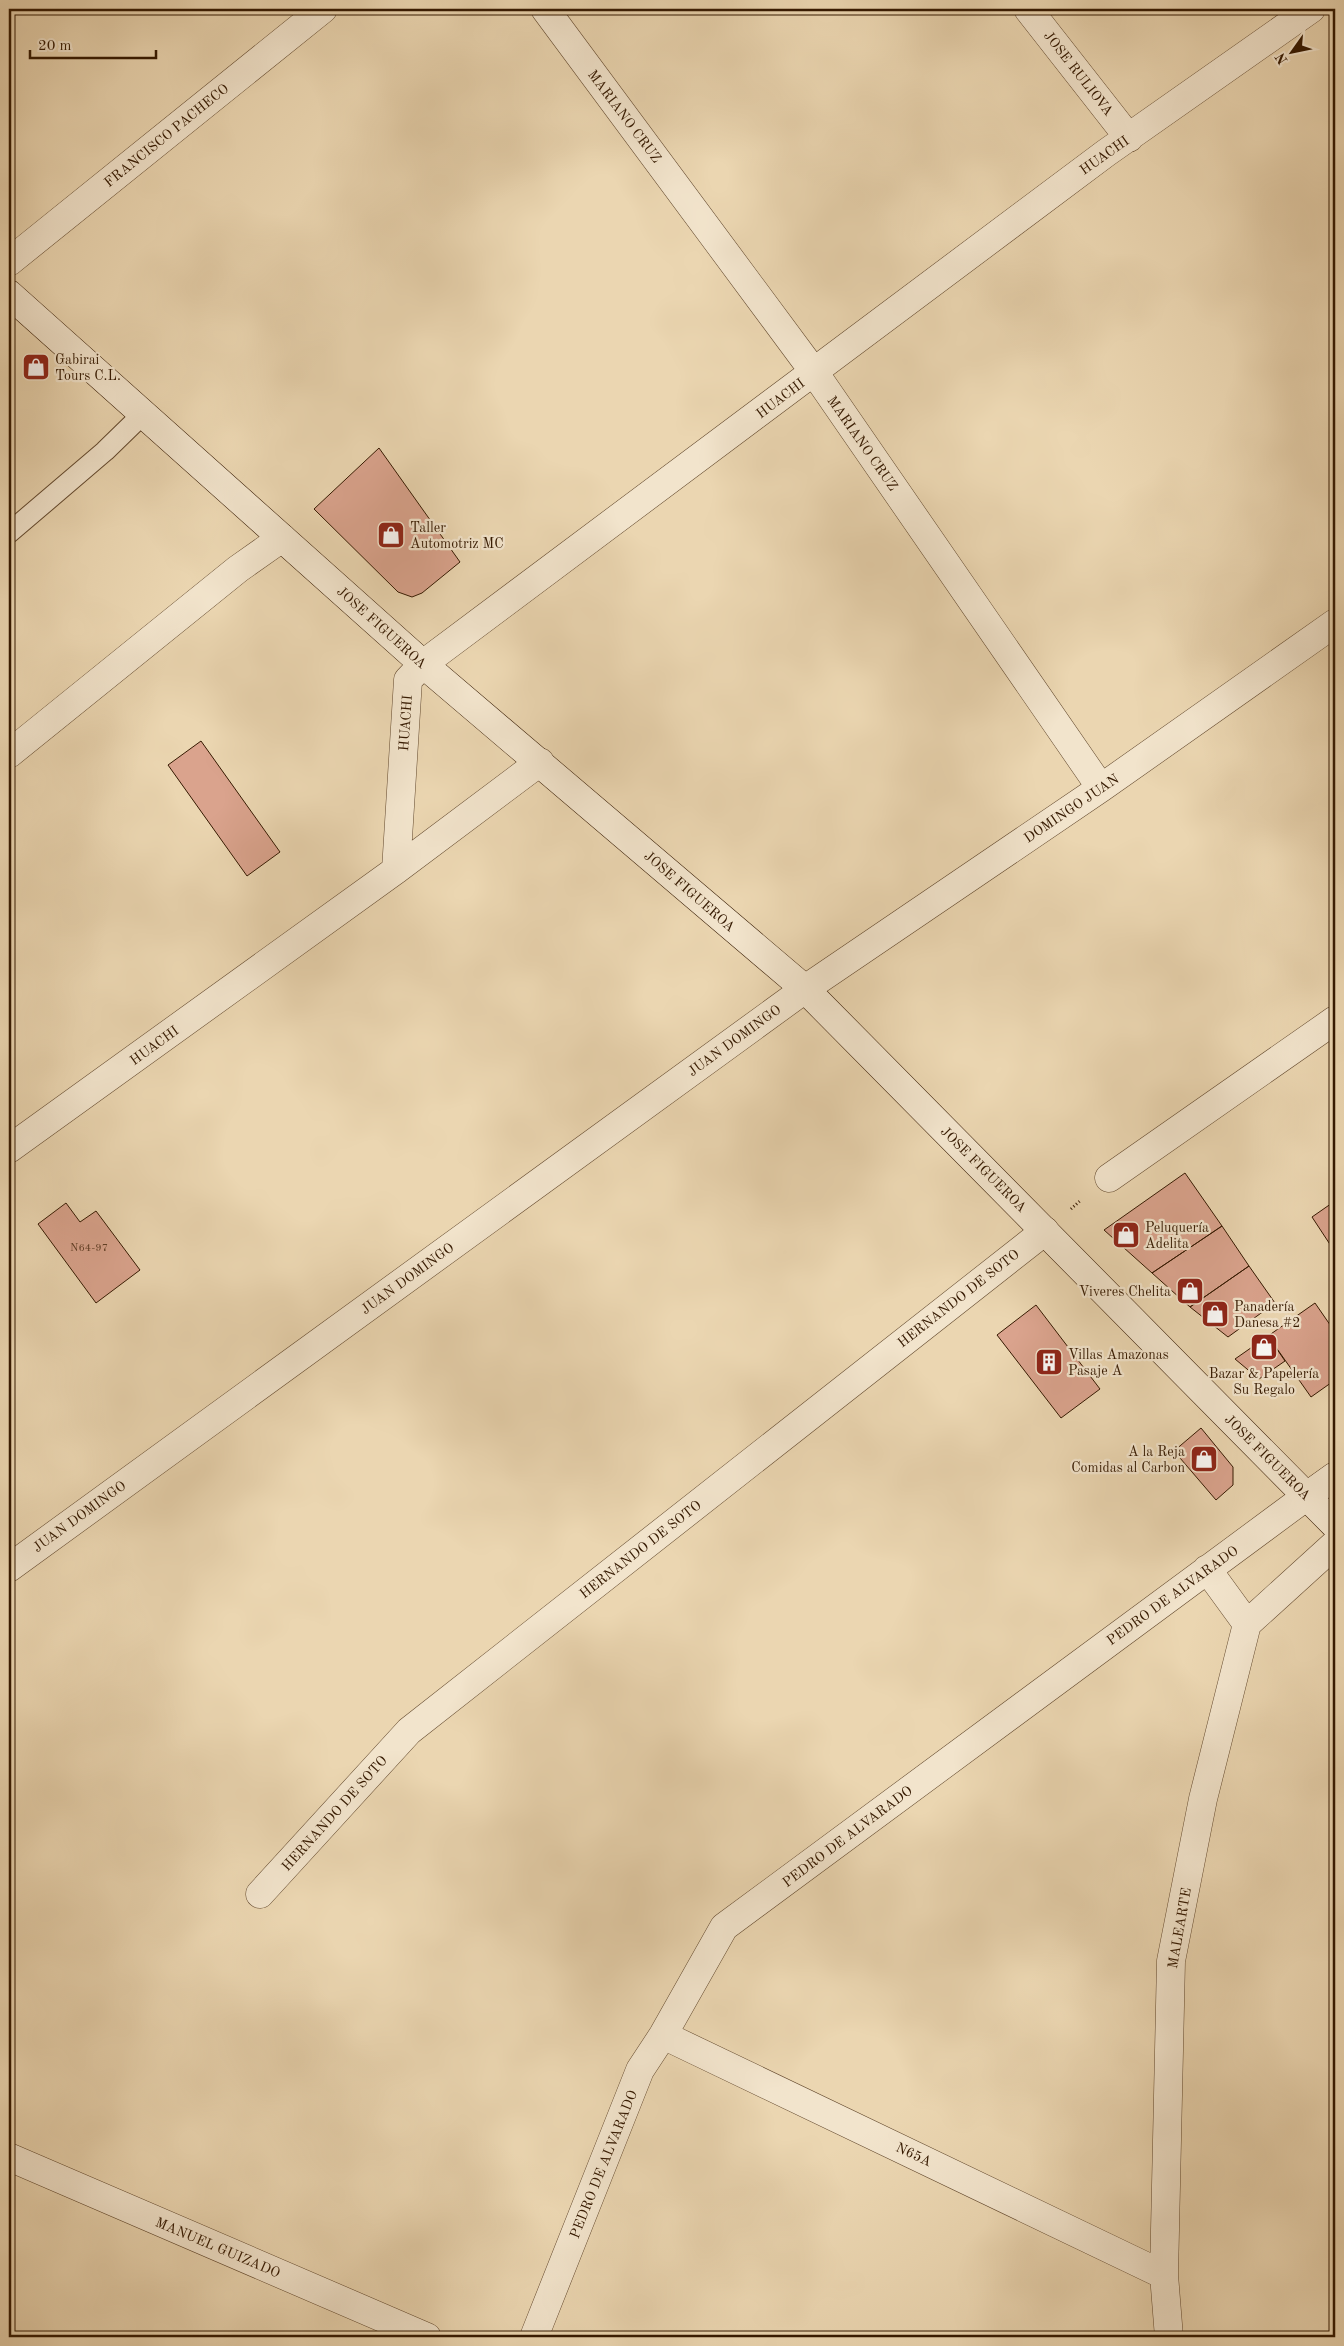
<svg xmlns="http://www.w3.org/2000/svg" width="1344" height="2346" viewBox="0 0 1344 2346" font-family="'Old Standard TT',serif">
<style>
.building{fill:#daa38d;stroke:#351901}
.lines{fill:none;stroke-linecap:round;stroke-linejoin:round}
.lane-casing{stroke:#62482d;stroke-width:22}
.street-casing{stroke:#62482d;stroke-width:29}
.secondary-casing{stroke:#351901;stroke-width:29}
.path{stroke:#351901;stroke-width:3;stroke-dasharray:1 2.5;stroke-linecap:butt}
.lane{stroke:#f2e4cc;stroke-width:20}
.street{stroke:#f2e4cc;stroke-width:28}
.secondary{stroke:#f2e4cc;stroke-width:28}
.labels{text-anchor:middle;stroke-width:4.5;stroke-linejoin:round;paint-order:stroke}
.number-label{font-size:11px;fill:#5e3c24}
.street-label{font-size:14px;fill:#351901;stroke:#f2e4cc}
.poi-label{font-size:14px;fill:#351901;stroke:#f2e4cc;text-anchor:start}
</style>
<rect width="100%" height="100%" fill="#ebd6b1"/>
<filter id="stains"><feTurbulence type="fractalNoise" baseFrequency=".004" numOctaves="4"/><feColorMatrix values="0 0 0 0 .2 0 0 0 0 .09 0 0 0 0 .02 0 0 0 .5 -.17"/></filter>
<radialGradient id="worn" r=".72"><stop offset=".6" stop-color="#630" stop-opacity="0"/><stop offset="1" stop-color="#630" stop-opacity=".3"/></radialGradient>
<path class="building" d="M379,448L460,562L422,593L412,597L398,592L314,509Z
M201,741L280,852L247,876L168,765Z
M1185,1173L1222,1226L1152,1273L1104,1230Z
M1335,1201V1252L1312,1217Z
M66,1203L80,1222L96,1211L140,1270L96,1303L38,1224Z
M1222,1226L1249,1266L1190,1307L1152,1273Z
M1249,1266L1275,1303L1228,1337L1190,1307Z
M1315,1303L1335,1332V1380L1311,1397L1268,1336Z
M1036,1305L1100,1389L1061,1418L997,1335Z
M1268,1336L1285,1361L1259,1379L1235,1359Z
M1201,1428L1233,1467V1485L1216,1500L1174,1451Z"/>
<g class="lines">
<g class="lane-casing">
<path id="lane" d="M9,533L105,451L143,414"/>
</g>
<g class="street-casing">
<path id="street" d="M545,9L814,372L1101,788
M1028,9L1129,138
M9,262L323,9
M9,754L238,569L282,538
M396,870L408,680L423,664L1106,153L1311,9
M9,1149L396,870L540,762
M1109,1178L1335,1020
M9,1568L805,989L1101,788L1335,623
M1247,1624L1335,1544
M260,1894L409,1731L1045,1231
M663,2035L1164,2275
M9,2157L427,2337
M534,2337L640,2070L663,2035L724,1927L1307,1496
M1169,2337L1164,2275L1171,1961L1203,1799L1247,1624L1207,1569"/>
</g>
<g class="secondary-casing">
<path id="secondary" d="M9,294L423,664L805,989L1335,1525
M1307,1496L1335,1476"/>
</g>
<path class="path" d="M1071,1209L1081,1200"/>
<use href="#lane" class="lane"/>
<use href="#street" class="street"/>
<use href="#secondary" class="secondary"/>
</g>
<defs>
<g id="shop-square" transform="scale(1.4375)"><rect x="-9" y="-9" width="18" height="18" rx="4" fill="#8f2418" stroke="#f2e4cc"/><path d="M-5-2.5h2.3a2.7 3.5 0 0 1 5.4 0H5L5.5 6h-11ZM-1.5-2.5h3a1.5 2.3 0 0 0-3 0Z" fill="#fff"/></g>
<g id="building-square" transform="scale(1.4375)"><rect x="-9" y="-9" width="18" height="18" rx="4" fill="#8f2418" stroke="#f2e4cc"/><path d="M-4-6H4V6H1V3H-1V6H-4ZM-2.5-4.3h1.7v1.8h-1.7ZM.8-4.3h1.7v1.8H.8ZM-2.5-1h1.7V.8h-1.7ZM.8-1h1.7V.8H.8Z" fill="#fff"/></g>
</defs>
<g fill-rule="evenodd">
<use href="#shop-square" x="36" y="367"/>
<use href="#shop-square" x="391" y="535"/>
<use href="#shop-square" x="1126" y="1235"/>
<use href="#shop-square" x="1190" y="1291"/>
<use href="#shop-square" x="1215" y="1314"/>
<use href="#shop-square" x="1264" y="1347"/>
<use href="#building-square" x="1049" y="1362"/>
<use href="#shop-square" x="1204" y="1459"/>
</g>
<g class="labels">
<g class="number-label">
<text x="89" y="1251">N64-97</text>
</g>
<g class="street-label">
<text transform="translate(1079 73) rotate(52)" y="5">JOSE RULIOVA</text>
<text transform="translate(625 116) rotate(53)" y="5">MARIANO CRUZ</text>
<text transform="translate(166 135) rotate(-39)" y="5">FRANCISCO PACHECO</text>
<text transform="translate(1104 155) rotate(-35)" y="5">HUACHI</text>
<text transform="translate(780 398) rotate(-37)" y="5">HUACHI</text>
<text transform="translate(863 443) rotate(55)" y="5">MARIANO CRUZ</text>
<text transform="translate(382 627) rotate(42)" y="5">JOSE FIGUEROA</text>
<text transform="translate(405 723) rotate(-86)" y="5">HUACHI</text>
<text transform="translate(1071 808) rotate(-34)" y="5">DOMINGO JUAN</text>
<text transform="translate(690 891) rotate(41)" y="5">JOSE FIGUEROA</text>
<text transform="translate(734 1040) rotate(-36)" y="5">JUAN DOMINGO</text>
<text transform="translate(154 1045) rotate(-36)" y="5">HUACHI</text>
<text transform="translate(984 1169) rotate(45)" y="5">JOSE FIGUEROA</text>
<text transform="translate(407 1278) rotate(-36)" y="5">JUAN DOMINGO</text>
<text transform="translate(958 1298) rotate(-38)" y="5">HERNANDO DE SOTO</text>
<text transform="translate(1268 1457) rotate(45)" y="5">JOSE FIGUEROA</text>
<text transform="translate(79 1516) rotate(-36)" y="5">JUAN DOMINGO</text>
<text transform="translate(640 1549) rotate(-38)" y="5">HERNANDO DE SOTO</text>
<text transform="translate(1172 1595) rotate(-36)" y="5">PEDRO DE ALVARADO</text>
<text transform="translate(334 1813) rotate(-48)" y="5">HERNANDO DE SOTO</text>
<text transform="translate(847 1836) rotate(-37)" y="5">PEDRO DE ALVARADO</text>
<text transform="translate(1179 1928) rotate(-80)" y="5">MALEARTE</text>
<text transform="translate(914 2154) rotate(25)" y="5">N65A</text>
<text transform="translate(603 2164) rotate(-68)" y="5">PEDRO DE ALVARADO</text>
<text transform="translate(218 2247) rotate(23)" y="5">MANUEL GUIZADO</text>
</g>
<g class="poi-label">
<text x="55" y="364">Gabirai<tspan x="55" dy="16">Tours C.L.</tspan></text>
<text x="410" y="532">Taller<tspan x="410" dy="16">Automotriz MC</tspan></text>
<text x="1145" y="1232">Peluquería<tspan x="1145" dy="16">Adelita</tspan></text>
<text x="1171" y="1296" text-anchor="end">Viveres Chelita</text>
<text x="1234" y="1311">Panadería<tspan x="1234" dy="16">Danesa #2</tspan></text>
<text x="1068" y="1359">Villas Amazonas<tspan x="1068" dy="16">Pasaje A</tspan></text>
<text x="1264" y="1378" text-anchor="middle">Bazar &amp; Papelería<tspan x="1264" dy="16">Su Regalo</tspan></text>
<text x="1185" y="1456" text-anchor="end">A la Reja<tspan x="1185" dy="16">Comidas al Carbon</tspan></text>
</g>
</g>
<rect width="1344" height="2346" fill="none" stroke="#ebd6b1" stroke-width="30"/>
<rect x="10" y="10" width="1324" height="2326" fill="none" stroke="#351901" stroke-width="2.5"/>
<rect x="15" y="15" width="1314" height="2316" fill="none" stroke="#351901"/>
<g transform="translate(1292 52) rotate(237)" stroke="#f2e4cc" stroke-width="4" paint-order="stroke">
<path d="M0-4L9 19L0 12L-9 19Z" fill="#351901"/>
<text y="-8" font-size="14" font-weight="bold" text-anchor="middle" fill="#351901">N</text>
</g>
<path d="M30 50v8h126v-8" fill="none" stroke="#351901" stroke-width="2.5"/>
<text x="38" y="50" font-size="15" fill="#351901" stroke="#f2e4cc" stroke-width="4" paint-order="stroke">20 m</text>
<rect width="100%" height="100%" filter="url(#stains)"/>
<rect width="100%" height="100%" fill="url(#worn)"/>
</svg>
